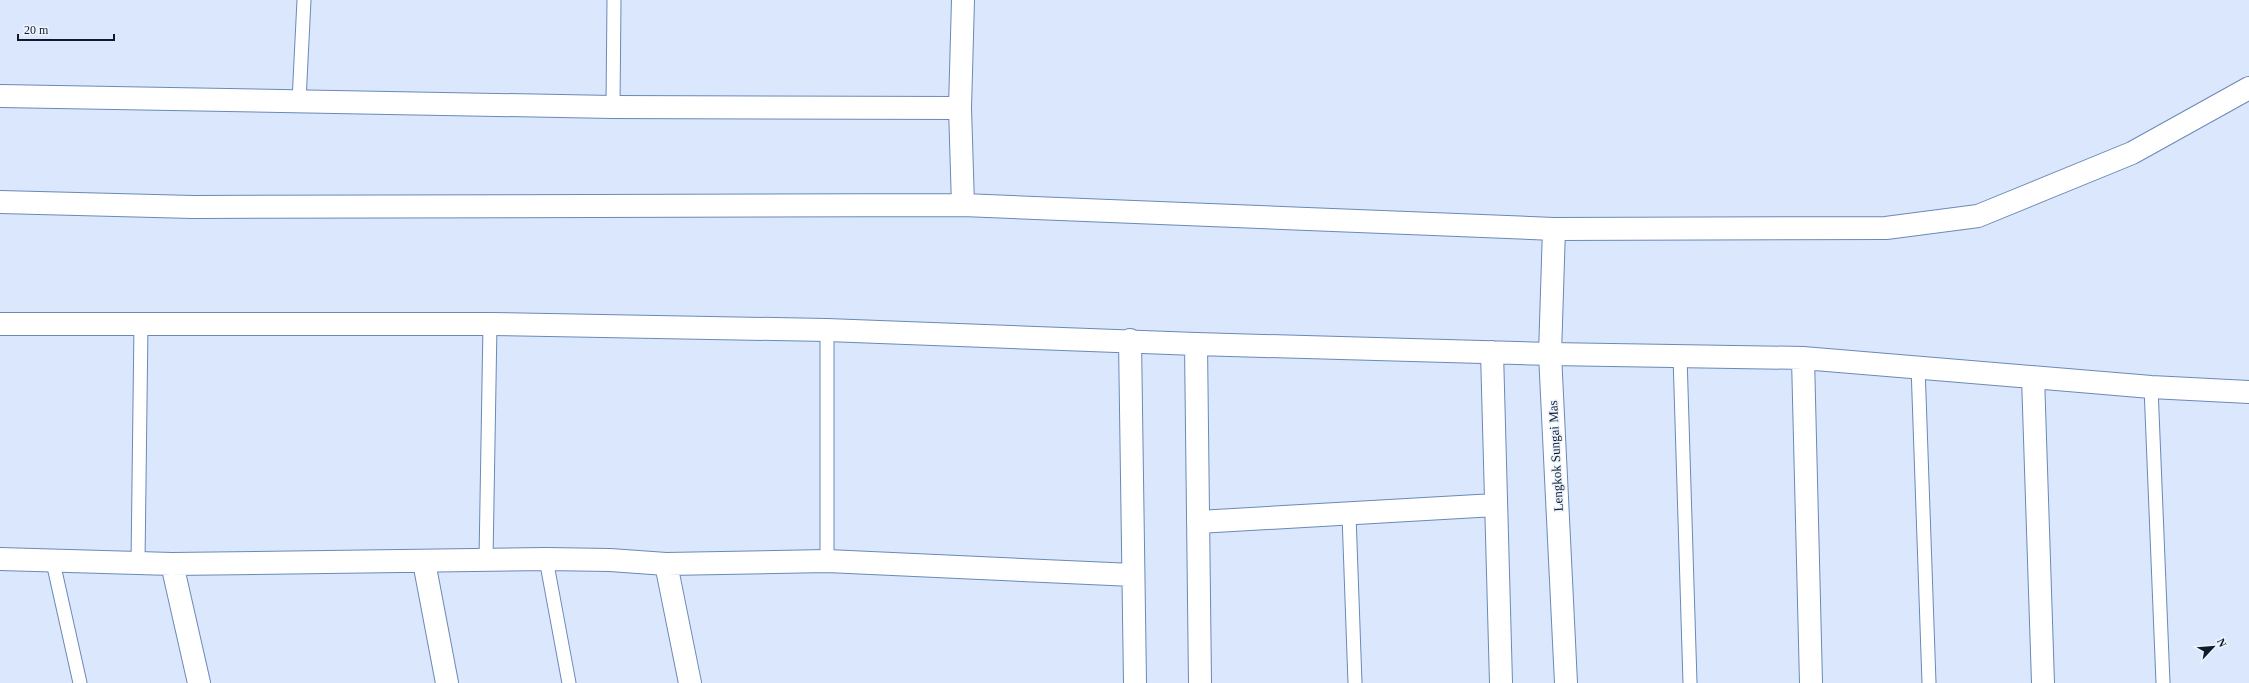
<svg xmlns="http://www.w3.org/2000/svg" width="2249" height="683" viewBox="0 0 2249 683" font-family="Georgia,serif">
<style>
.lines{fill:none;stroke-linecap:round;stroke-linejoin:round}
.service-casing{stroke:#6b89b7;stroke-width:15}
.minor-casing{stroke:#6b89b7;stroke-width:24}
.tertiary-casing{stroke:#6b89b7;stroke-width:24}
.service{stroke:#fff;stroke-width:13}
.minor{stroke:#fff;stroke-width:22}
.tertiary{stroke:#fff;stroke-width:22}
.labels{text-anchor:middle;stroke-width:3;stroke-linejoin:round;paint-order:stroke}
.street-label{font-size:13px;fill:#0f1b2c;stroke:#edf4fe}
</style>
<rect width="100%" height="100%" fill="#dae7fc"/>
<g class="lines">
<g class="service-casing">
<path id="service" d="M299,101L304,0
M613,107L614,0
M1680,356L1690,683
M1918,366L1929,683
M2151,387L2163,683
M1349,515L1355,683
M546,559L569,683
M486,560L490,324
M827,561V330
M53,562L80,683
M138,563L141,324"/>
</g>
<g class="minor-casing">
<path id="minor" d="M963,0L960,108L963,205
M0,96L613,107L960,108
M0,202L193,207L963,205L1554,229
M0,324H490L827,330L1196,344L1550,354L1803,358L2151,387L2249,392
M1130,340L1135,683
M1196,344L1200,683
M1492,352L1501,683
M1803,358L1811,683
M2033,377L2043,683
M1198,522L1495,505
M0,559L172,564L546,559L610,560L666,564L827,561L1133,575
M424,562L447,683
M172,564L199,683
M666,564L690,683"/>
</g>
<g class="tertiary-casing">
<path id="tertiary" d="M1566,683L1550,354L1554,229L1886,228L1978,216L2132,153L2249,88"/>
</g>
<use href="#service" class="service"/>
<use href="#minor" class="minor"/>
<use href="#tertiary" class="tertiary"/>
</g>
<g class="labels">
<g class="street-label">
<text transform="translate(1555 456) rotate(-93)" y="5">Lengkok Sungai Mas</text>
</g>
</g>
<g transform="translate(2213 647) rotate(64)" stroke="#edf4fe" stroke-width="3" paint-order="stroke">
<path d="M0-3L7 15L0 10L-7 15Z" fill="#0f1b2c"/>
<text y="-6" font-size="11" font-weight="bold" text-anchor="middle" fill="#0f1b2c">N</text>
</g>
<path d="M18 34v6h96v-6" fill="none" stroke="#0f1b2c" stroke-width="2"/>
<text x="24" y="34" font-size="12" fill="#0f1b2c" stroke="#edf4fe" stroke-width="3" paint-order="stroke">20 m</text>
</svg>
